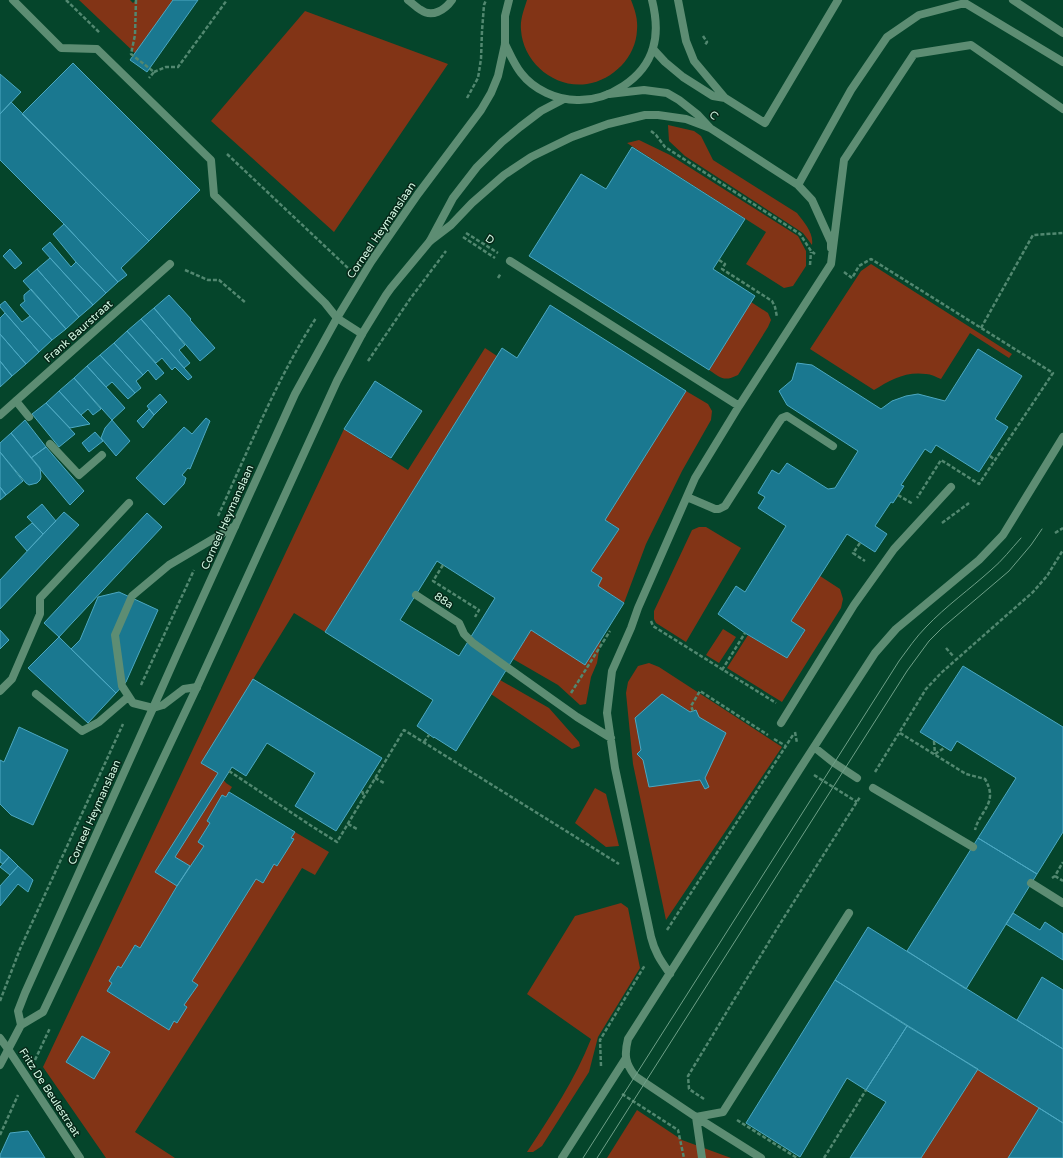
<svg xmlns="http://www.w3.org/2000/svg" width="1063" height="1158" viewBox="0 0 1063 1158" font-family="'Varela Round',sans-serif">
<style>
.green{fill:#823416}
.building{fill:#1a7890;stroke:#4ca8c2;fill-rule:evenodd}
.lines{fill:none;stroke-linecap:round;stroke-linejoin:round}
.path{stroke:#528870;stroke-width:2.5;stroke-dasharray:4 2;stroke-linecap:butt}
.service{stroke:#5d8d73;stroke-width:8}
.minor{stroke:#5d8d73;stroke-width:8}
.tertiary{stroke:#5d8d73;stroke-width:8}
.tram{stroke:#6ea088;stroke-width:1}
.labels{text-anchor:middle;stroke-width:3;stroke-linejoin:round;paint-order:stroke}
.street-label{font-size:11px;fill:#d3f8e3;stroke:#072819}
</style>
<rect width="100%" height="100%" fill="#05452b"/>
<path class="green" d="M79,0H130L133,3L136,0H174L136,54Z
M527,0H631C635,10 638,19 637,30C636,57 613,80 587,84C554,89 523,62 521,30C520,19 524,10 527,0Z
M305,11L448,64L334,232L211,121Z
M668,125L694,131L701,136L713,160L797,213C804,222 814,233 812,245L803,233L685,156L669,141Z
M639,140L670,155L798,236L806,251V266L793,286L784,288L746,264L766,232L627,143Z
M871,264L1012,354L1009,358L970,333L941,379C936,377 931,374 926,374C906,371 890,380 874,390L810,349L861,271Z
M751,302L768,313L771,320L768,327L738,375C724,382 721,378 709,370Z
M485,348L497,356L325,632L294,613L202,762L218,773L226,783L232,787L226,797L222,795L207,821L210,823L198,842L204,846L177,886L140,948L135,945L121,968L118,966L112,983L107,991L169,1029L174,1021L177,1022L187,1007L184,1005L198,985L192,981L256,879L263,883L274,864L277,866L293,840L291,838L295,832L329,852L315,875L302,868L245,960L135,1132L175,1158H106L43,1067L344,429L408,470Z
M686,391L708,404L712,411L711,420L682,471L646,544L624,603L598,586L602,578L591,571L619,529L605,520Z
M699,527H706L741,548L686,642L656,623L654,619V611L692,530Z
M820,576L840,589L843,599L841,608L782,702L727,668L748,635L787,658L805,630L791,621Z
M723,629L736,637L719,663L706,655Z
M531,630L585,664L601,639L597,663L591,677L586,704L580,705L558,685L513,659Z
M649,663L659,667L782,747L666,920L633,764L626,693L628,682L638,666Z
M500,680L549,708L579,742L580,746L572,749L491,694Z
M595,788L606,794L619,846L606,847L575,823Z
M621,903L628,908L640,968L598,1037L589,1072L542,1146L533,1152H527C551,1115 575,1080 591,1039L527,994L575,916Z
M978,1069L1039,1108L1008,1158H921Z
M637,1110L682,1140L731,1158H607Z"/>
<path class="building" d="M173,0H198L147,72L130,60Z
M73,63L200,190L149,241L22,114Z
M0,74L21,92L0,114Z
M11,102L149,241L121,268L127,275L118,282L64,224L0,160V114Z
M632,147L745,219L713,269L755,296L709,370L529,256L581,174L606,189Z
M64,224L118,282L106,293L76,262L53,234Z
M50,242L71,267L76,262L106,293L93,305L42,249Z
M10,249L22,263L15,269L3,256Z
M50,258L93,305L79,317L37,269Z
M37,269L79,317L66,329L23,281Z
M31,289L66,329L52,340L20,305L25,301L24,299V295Z
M169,295L191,319L190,320L215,348L200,361L154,308Z
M5,301L22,322L30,316L52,340L39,352L0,307V305Z
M550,305L686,391L605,520L619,529L591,571L602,578L598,586L624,603L585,665L531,630L456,751L434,737V738L417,726L433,700L325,632L502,348L517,358ZM437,561L495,598L459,656L400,620Z
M154,308L185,345L179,350L190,363L184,368L141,319Z
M5,313L39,352L26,364L0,334V318Z
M141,319L192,377L188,380L175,367L172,370L162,358L156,363L127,331Z
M127,331L164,373L156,380L148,370L143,375L114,343Z
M0,334L26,364L12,376L0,361Z
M114,343L143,375L136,381L141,388L135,393L100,355Z
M978,349L1022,376L995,419L1008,427L979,472L936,445L931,453L925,449L901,485L904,486L893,503L891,502L875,526L887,534L875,552L847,534L791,621L805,630L787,658L745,633L718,614L736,586L745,592L786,526L758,508L765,497L758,493L772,470L779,474L787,463L828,489L835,488L858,451L787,405L779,391L792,380L797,363L812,365L881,409L892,401L906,396L918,394L945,401Z
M100,355L135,393L128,399L112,382L106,387L87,366Z
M0,361L12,376L0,387Z
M87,366L125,408L112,420L74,378Z
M74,378L101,409L93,415L88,409L81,415L59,391Z
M375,381L422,411L391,458L344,429Z
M59,391L81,415L90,424L70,428L46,403Z
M160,394L167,402L154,415L147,406Z
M46,403L75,434L59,447L32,414Z
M149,409L154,415L143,428L137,421Z
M206,418L210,421L190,469L188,468L182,475L186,478L184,484L164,505L136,478L184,427L192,434Z
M25,420L46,447L31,458L11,433Z
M112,420L130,441L116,456L101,438L105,428Z
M95,432L103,441L89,452L82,443Z
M11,433L40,468L41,477L40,480L37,483L29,485L26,483L0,452V443Z
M46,447L84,491L70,505L31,458Z
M0,452L23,481L6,495L0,487Z
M0,487L6,495L0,500Z
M42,504L56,521L43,534L27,517Z
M64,512L79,525L0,609V580Z
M147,513L162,527L59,637L44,623Z
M32,523L43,534L27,551L15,537Z
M119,592L158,610L126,682L116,693L71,649L80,640L98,597Z
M0,630L9,640L0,649Z
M59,637L116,693L88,723L28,668Z
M963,666L1063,727V832L1037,874L978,838L1016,778L957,741L951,751L920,732Z
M253,679L382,758L336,831L295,806L315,773L267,743L246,776L232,767L175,857L190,866L177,886L155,872L218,773L201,763Z
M662,694L690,712L696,710L699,717L726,733L705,778L709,787L705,789L700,780L649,787L643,760L637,754L641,750L635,718Z
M19,727L68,750L33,825L11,815L0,804V760L4,762Z
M229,792L295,832L291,838L294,839L277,866L274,864L263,883L256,879L192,981L198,985L184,1005L187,1007L177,1023L174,1021L169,1030L107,991L112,983L109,981L118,966L121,968L135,945L140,948L177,886L204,846L198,842L210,823L207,821L222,795L226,797Z
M978,838L1037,874L966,989L907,951Z
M0,849L9,857L3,864L0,862Z
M9,857L18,866L10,875L0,867Z
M18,866L33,880L28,892L18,884L0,906V886Z
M1013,913L1040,930L1045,922L1063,934V960L1006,924Z
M868,927L1063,1049V1123L835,980Z
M1042,977L1063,990V1049L1017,1020Z
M835,980L907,1026L866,1090L847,1078L800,1157L746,1123Z
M907,1026L978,1069L921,1158H850L886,1102L866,1090Z
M82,1036L110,1052L94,1079L66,1062Z
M1039,1108L1063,1123V1158H1008Z
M28,1131L45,1158H0V1155L10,1133Z"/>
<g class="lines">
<path class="path" d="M66,0L100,33
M136,0L135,35L131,54L154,72L149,78
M703,36L707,42L705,45
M154,72L166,67H178L227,0
M467,98L478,78L481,59L482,31L484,5L486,0
M651,131L656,135L665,147L800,234L811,251L815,254
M227,154L348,268
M466,233L498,253
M463,237L495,258
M719,260L725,264L722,269L772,301L775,307L777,317
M810,265L811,252
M185,270L208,280H219L246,303
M844,272L852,278L859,266L871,259L1053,373L979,484L941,460L917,498
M498,278L501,273
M981,328L1033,235L1063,233
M368,361L410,299L446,251
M990,456L995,460
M898,495L913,504
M218,516C249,449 276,380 316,318
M942,523L969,503
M1055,533L1063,528
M860,543L853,553L865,561
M443,565L433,581L479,610L475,617
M651,621L653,626L776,703
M946,648L954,657
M722,670L745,633
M141,685L194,570
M571,693L610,631
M693,711L691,706L700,691L768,735
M795,732L797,743
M900,733L966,774L985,779C999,803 980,810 975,830
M774,739L786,746
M934,741L935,754
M424,742L429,735
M935,754L944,748
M229,771L313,827L337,842L404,730L619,864
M875,772L926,689L941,673L1033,592L1047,576L1063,550
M814,775L857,802
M375,778L384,783
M362,791L364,796
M348,824L357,829
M1055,876L1063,881
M1052,878L1055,876L1063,862
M667,930L793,735
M0,1001L20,949L123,724
M35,1060L50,1028
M601,1066L600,1040L645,965
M622,1094L678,1130L684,1158
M704,1099L689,1089L688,1076L778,927L860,797
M737,1120L797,1158
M0,1135L18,1095
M824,1158L866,1090"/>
<path class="service" d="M13,0L61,48L97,49L211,160L214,195L325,303L337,318L362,334
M408,0C412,3 416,7 421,10C432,18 445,10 452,0
M678,0L686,41L694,61L725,98
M1013,0L1063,33
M653,49L665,62L683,77L713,96L725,98L765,123L838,0
M609,94L644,90L667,93L679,100L698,115L710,128L798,185L812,200L831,242V248
M798,185L851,90L887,37L919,15L965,3L1063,62
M430,241L451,225L472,203L504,175L531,157L572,137L608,124L645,115H658L686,119L710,128
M510,261L739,406
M16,401L29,417
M50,444L79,475L102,455
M687,497L715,509H719L725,506L779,422L782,418L787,416L833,446
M416,595L459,623L464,634L473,643L577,717L611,738
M197,687L184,689L163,705L153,708L133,703L122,686L115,635L132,596L169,565L235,526
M0,691L12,679L40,614V598L129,503
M36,694L82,731L99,722L128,697
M781,723L854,605L894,549L951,487
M814,747L834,763L857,778
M873,788L973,847
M1031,883L1063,903
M670,974C661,961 655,953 651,937L615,768L607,713L612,671L631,628L638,608L695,478L739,406L831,264L844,160L914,54L971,45L1063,109
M696,1117L723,1112L849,913
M696,1117L702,1158
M562,1158L626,1058
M761,1158L696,1117L635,1076C625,1063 624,1055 628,1039L801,767L875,653L896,629L979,560L1003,535L1063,437"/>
<path class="minor" d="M0,415L170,264
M0,1038L8,1049L80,1158"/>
<path class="tertiary" d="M505,44C510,54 514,64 521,73C534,90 557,100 577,100C608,101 644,79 653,48C658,32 656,16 652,0
M21,1025L18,1011L25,993L153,708L177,654L295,394L337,318L371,262L418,194L481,110L491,93L498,76L505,44V16L509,0
M0,1065L21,1025L43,1012L197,687L337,381L362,334L386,295L391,288L430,241L453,198L477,167L502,142L520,127L541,111L564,99"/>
<path class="tram" d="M583,1158L899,661C908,649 916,637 926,627C946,606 970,589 991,570C1002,561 1011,549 1021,538
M597,1158L907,671L929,641L942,628L1009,571L1031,545L1042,529"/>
</g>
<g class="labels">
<g class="street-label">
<text transform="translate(714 115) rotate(44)" y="4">C</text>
<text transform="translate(381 230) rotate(-56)" y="4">Corneel Heymanslaan</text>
<text transform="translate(490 239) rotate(32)" y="4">D</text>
<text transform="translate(78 331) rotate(-42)" y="4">Frank Baurstraat</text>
<text transform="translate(227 517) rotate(-66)" y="4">Corneel Heymanslaan</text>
<text transform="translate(444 600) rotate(33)" y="4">88a</text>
<text transform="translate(94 812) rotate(-66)" y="4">Corneel Heymanslaan</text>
<text transform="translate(50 1092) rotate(57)" y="4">Fritz De Beulestraat</text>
</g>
</g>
</svg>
